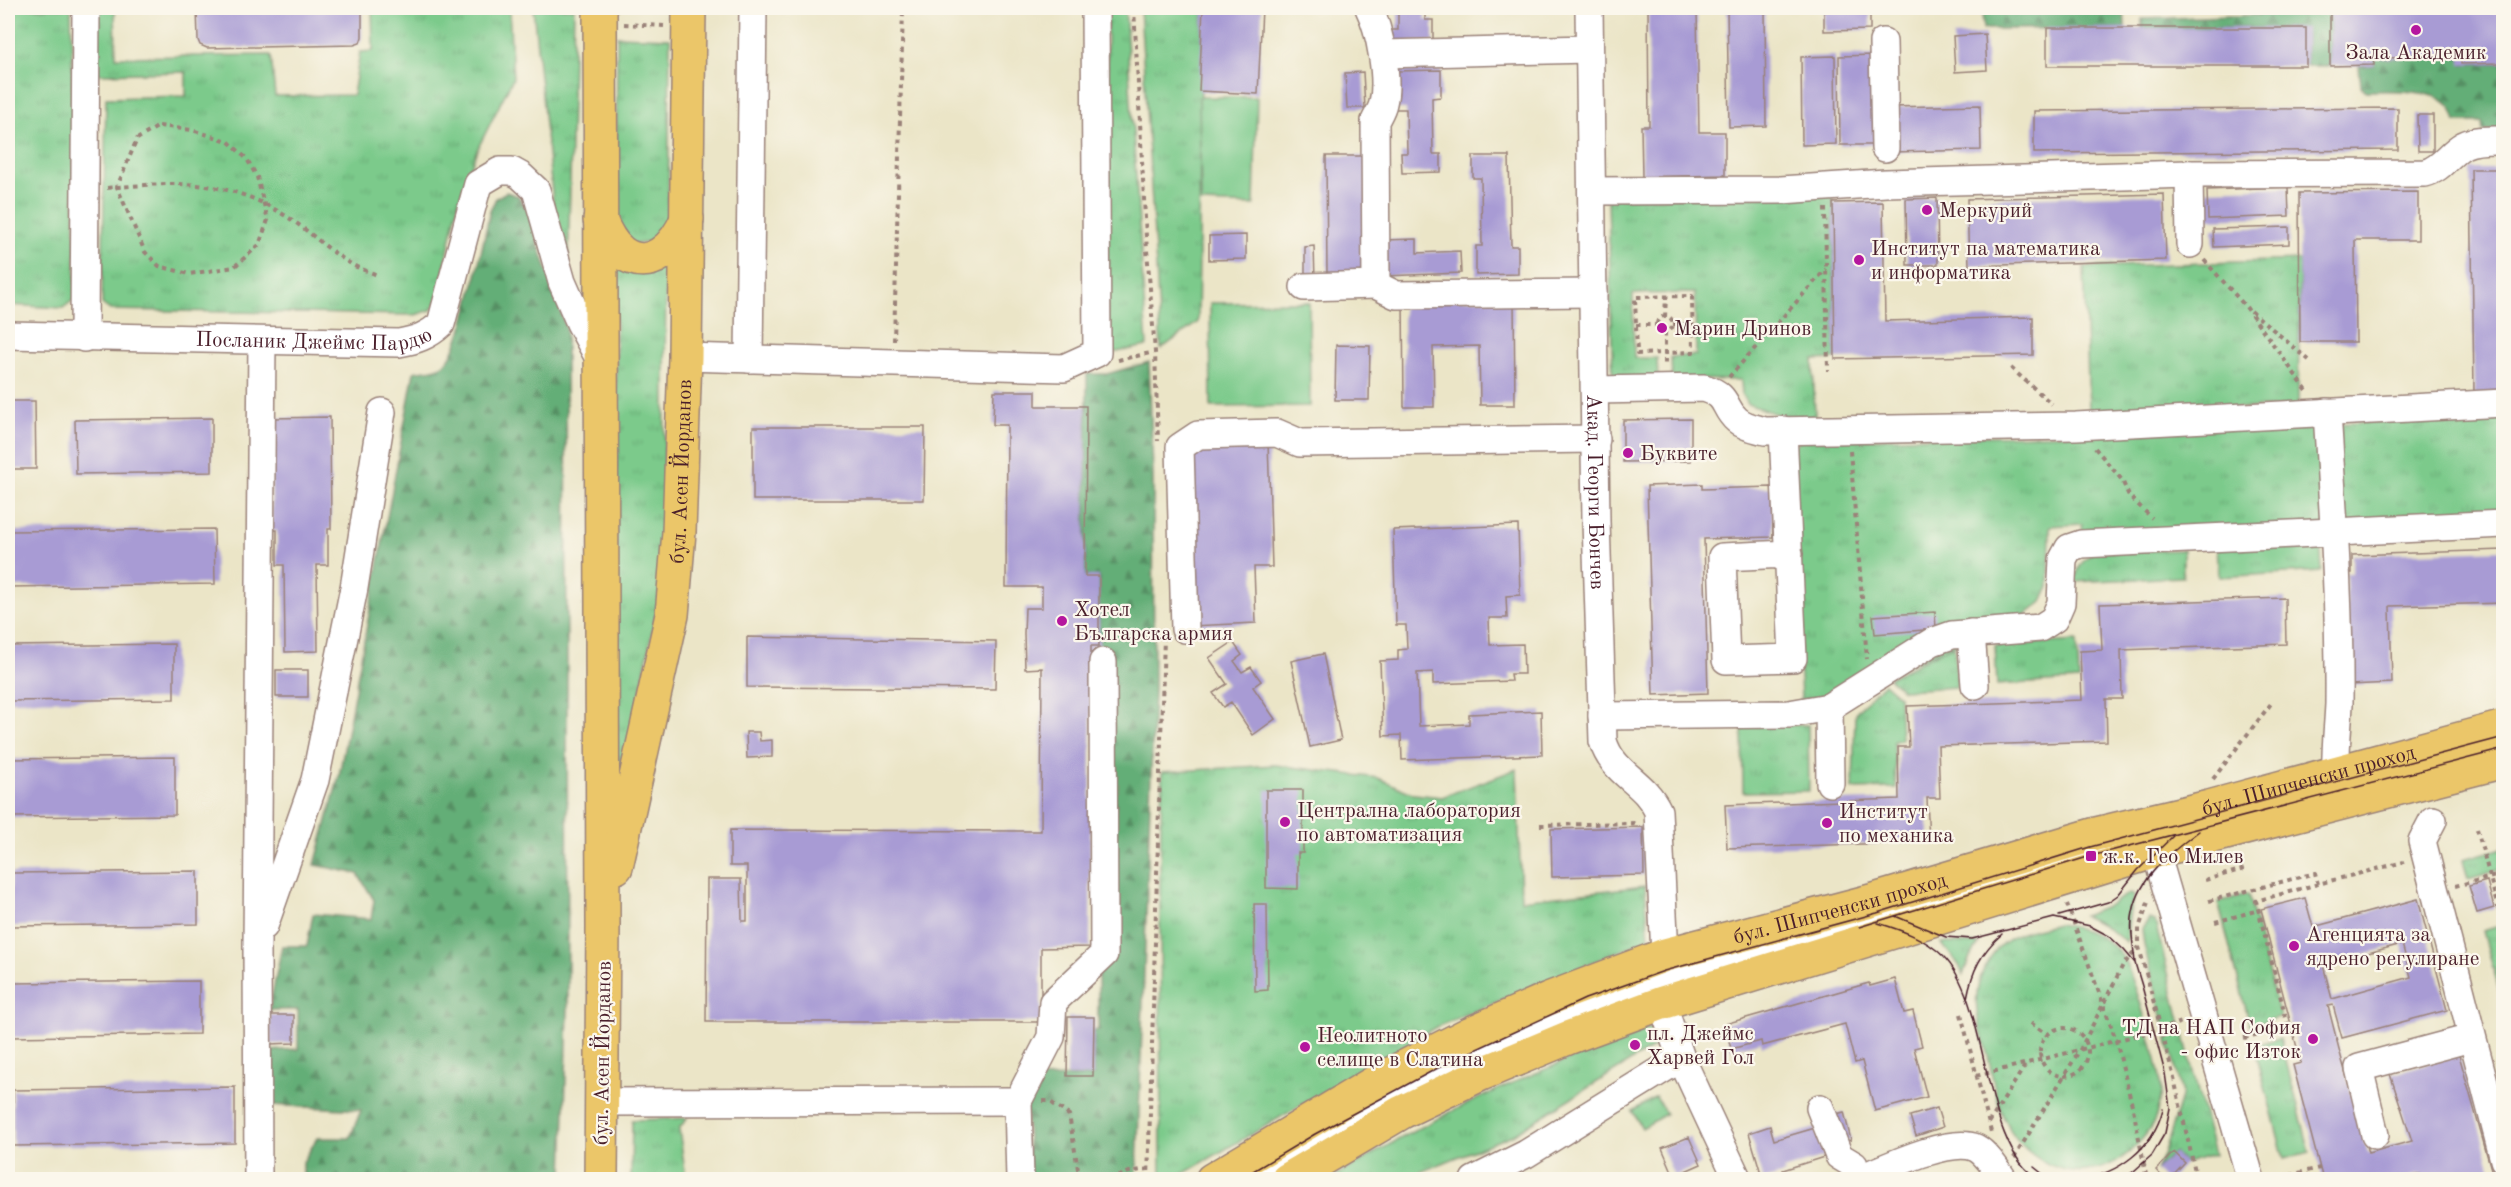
<svg xmlns="http://www.w3.org/2000/svg" width="2511" height="1187" viewBox="0 0 2511 1187" font-family="'Old Standard TT',serif">
<style>
.grass{fill:url(#grass-tufts);stroke:#62745b;stroke-width:1.5}
.forest{fill:url(#forest-firs);stroke:#576651;stroke-width:1.5}
.pitch{fill:#7bca8b;stroke:#62745b;stroke-width:1.5}
.building{fill:#a89bd4;fill-rule:evenodd}
.lines{fill:none;stroke-linecap:round;stroke-linejoin:round}
.minor-casing{stroke:#9a8279;stroke-width:30}
.major-casing{stroke:#9a8279;stroke-width:36}
.path{stroke:#9a8279;stroke-width:4;stroke-dasharray:4.5 4.5;stroke-linecap:butt}
.minor{stroke:#fff;stroke-width:27}
.major{stroke:#ebc669;stroke-width:33}
.tram{stroke:#4a1f2b;stroke-width:1.5}
.poi-dot{fill:#b5179e;stroke:#fbf7ec;stroke-width:2}
.labels{text-anchor:middle;stroke-width:4.5;stroke-linejoin:round;paint-order:stroke}
.poi-label{font-size:21px;fill:#4a1f2b;stroke:#fbf7ec;text-anchor:start}
.street-label{font-size:21px;fill:#4a1f2b;stroke:#fbf7ec}
</style>
<defs>
<pattern id="grass-tufts" width="24" height="20" patternUnits="userSpaceOnUse" patternTransform="scale(1.5)"><rect width="24" height="20" fill="#7bca8b"/><path d="M3 7l-1-3M5 7V3M7 7l1-3M15 17l-1-3M17 17v-4M19 17l1-3" fill="none" stroke="#6cad78"/></pattern>
<pattern id="forest-firs" width="22" height="20" patternUnits="userSpaceOnUse" patternTransform="scale(1.5)"><rect width="22" height="20" fill="#64ae77"/><path d="M5 1l3.5 6h-7zM16 11l3.5 6h-7z" fill="#548d62"/></pattern>
</defs>
<rect width="100%" height="100%" fill="#fbf7ec"/>
<filter id="ink" filterUnits="userSpaceOnUse"><feTurbulence type="fractalNoise" baseFrequency=".0167" numOctaves="2"/><feDisplacementMap in="SourceGraphic" scale="12" xChannelSelector="R" yChannelSelector="G"/><feConvolveMatrix kernelMatrix="1 2 1 2 8 2 1 2 1" color-interpolation-filters="sRGB"/></filter>
<filter id="wash" filterUnits="userSpaceOnUse"><feTurbulence type="fractalNoise" baseFrequency=".008" numOctaves="4" result="noise"/><feDisplacementMap in="SourceGraphic" scale="24" xChannelSelector="R" yChannelSelector="G"/><feGaussianBlur stdDeviation="1.35" result="paint"/><feColorMatrix in="noise" values="0 0 0 0 0 0 0 0 0 0 0 0 0 0 0 0 0 1.4 0 .05"/><feComposite in="paint" operator="in"/></filter>
<g filter="url(#wash)">
<rect width="100%" height="100%" fill="#ebe5c7"/>
<path class="grass" d="M8,8H71L76,298L63,308L8,305Z
M97,8H115L116,57L271,55L275,96L353,95L360,52L373,51L372,8H509L513,78L476,152L458,204L438,300L431,310L415,315L110,310L102,304L106,98L186,96V72L98,74Z
M533,8H574L568,271L556,231Z
M1107,8H1125L1147,346L1107,354Z
M1140,8H1203C1199,112 1200,217 1198,322L1161,349Z
M617,36L670,38L668,225L660,240L631,245L616,220Z
M1833,196L1835,359L1813,360L1815,417H1785L1747,404L1742,395L1741,380L1672,379L1671,357L1696,355L1695,293L1633,294L1634,358H1657L1658,380L1613,381L1608,198Z
M2300,260L2298,407L2089,410L2084,267Z
M616,261L666,264L664,495L659,597L627,760L616,787Z
M2503,417V517L2083,537L2082,524L2050,526L2049,587L2042,602L2024,616L1829,697L1801,700L1790,449L1802,440L2088,434Z
M2320,541L2322,571L2219,577L2217,547Z
M2183,550V577L2074,582C2078,569 2081,561 2093,552Z
M2077,641L2079,680L1997,685L1995,646Z
M1954,644L1957,687L1902,690L1889,678Z
M1884,683L1899,696L1901,740L1894,741L1896,788L1853,789L1855,713Z
M1808,725L1809,791L1743,792L1742,726Z
M1275,765L1378,778L1414,794L1442,797L1517,769L1521,900L1645,886L1649,939L1436,1027L1174,1179L1161,1180L1160,873L1162,772Z
M2503,848V869L2468,879L2463,859Z
M2130,893L2134,895L2130,910L2126,942L2103,925L2083,916L2104,908Z
M2248,894L2280,1017L2250,1025L2218,902Z
M2149,919L2155,921L2214,1155L2185,1163L2174,1152L2156,1170L2163,1155L2182,1094L2144,945L2142,929Z
M2058,924C2083,928 2105,935 2121,955C2133,970 2161,1070 2161,1090C2161,1097 2158,1105 2157,1112C2154,1129 2136,1147 2122,1158C2079,1187 2028,1166 2006,1122C1996,1103 1993,1077 1988,1056C1983,1037 1974,1015 1977,994C1979,976 1987,959 2000,946C2015,931 2039,929 2058,924Z
M2503,925V993L2500,994L2483,931Z
M1941,943L1979,944L1969,959L1963,975L1959,965Z
M1655,1026L1662,1042L1512,1135L1403,1179L1329,1180C1380,1149 1432,1120 1486,1095C1541,1069 1598,1048 1655,1026Z
M2280,1038L2310,1152L2284,1159L2254,1045Z
M1656,1097L1666,1114L1642,1128L1632,1111Z
M687,1118L679,1129L686,1179H631L632,1120Z"/>
<path class="forest" d="M1982,8H2124L2125,28L1983,29Z
M2259,8H2330V66H2306V28H2142V19L2259,15Z
M2461,57L2462,64L2503,63V130L2483,131L2482,122H2456C2454,116 2453,109 2448,105C2432,88 2388,91 2366,91L2361,86L2359,66L2374,65V58Z
M506,192L518,196L528,211L566,329L568,1009L563,1179H303V1162L317,1138H350L361,1110L271,1105L268,1051L298,1049V1010H269L282,946H307L313,914L371,919L374,900L358,874L315,865L339,776L414,372C423,370 438,370 445,364C464,346 483,242 490,211L496,198Z
M1149,362L1153,472L1154,691L1137,1170L1136,1179H1030L1026,1108L1041,1078L1093,1076L1094,1031L1098,1030L1099,577L1085,576L1087,374H1107Z"/>
<path class="pitch" d="M1199,97H1257L1254,205L1201,203Z
M1309,302L1310,406L1211,407L1210,303Z"/>
<g id="blocks">
<path class="building" d="M197,8H362V37L360,43L354,45L207,48L200,45L198,40Z
M1203,8H1262L1258,94L1199,91Z
M1398,8H1425V20H1433V42H1391V30H1398Z
M1648,8H1697L1699,132H1725V175L1642,177L1641,126H1649Z
M1727,8H1765L1766,126L1729,127Z
M1824,8H1870V30L1824,31Z
M1926,8H1971V10L1926,11Z
M2330,8H2503V63L2461,64V57L2374,58V65L2330,66Z
M2047,28H2306V66H2047Z
M1985,34L1987,70L1955,72L1953,36Z
M1875,55L1876,145H1840L1839,56Z
M1835,56L1836,144L1802,145L1801,57Z
M1441,70V97L1432,98L1433,154H1441V172L1402,173L1401,153H1407L1406,109H1395L1394,71Z
M1363,72L1365,108H1347L1345,73Z
M1980,105L1981,150L1892,152L1891,107Z
M2398,108V150L2034,153V111Z
M2417,115H2433V151H2418Z
M1326,156H1367L1368,274L1327,275Z
M1473,156H1509L1511,246H1518V274L1476,275V246H1482L1481,178H1473Z
M2471,169H2504V393L2474,394Z
M2288,187L2289,216L2208,219L2207,190Z
M2418,192V240H2355L2356,342H2300L2299,193Z
M2164,194L2166,260L1969,266L1967,199Z
M1937,198L1938,265H1907L1906,199Z
M1883,202L1885,321L2033,317V355L1835,359L1833,203Z
M2289,227V244L2214,247L2213,229Z
M1246,235V259L1209,260V236Z
M1417,239V253L1460,251L1461,273L1384,276L1383,240Z
M1314,246L1315,280H1305V247Z
M1514,299L1515,405H1480L1479,346L1433,347L1434,407H1404L1403,300Z
M1336,345L1370,346L1369,400H1335Z
M994,391H1036V406H1086L1085,576H1099V646H1091L1090,947L1041,948V1022H706L707,879H741L742,921H747V866H730V830L1041,831L1042,668L1025,669L1024,633L1025,608H1042V587H1006L1007,425H993Z
M8,401H35L36,469H8Z
M330,417L331,529H328V565H317L318,651L285,652L284,565H277V530H272L271,418Z
M212,418V472L76,474L75,420Z
M1691,419V461L1623,462V420Z
M753,427H925L924,500H753Z
M1268,442L1272,567H1254L1256,623L1191,626L1186,444Z
M1702,484V489L1772,487L1773,537L1704,539L1708,693L1653,695L1647,486Z
M1518,525L1520,595L1506,596L1507,618H1489L1490,645L1523,644L1524,674H1510L1511,681L1433,684V672L1417,673L1419,726L1469,724V714L1541,711L1542,755L1402,760L1401,735L1383,736L1380,661L1398,660V650L1407,649L1406,625H1396L1393,530Z
M214,529L215,584L8,587V531Z
M2504,550V603L2390,606L2392,683L2349,685L2346,573H2352V555Z
M2285,598L2286,644L2121,650L2122,699H2106L2107,741L1938,746L1940,798H1927L1929,842L1727,848L1725,805L1899,799L1898,747H1909L1907,706L2082,700L2080,651L2102,650L2100,604Z
M1935,612L1936,629L1875,634L1873,616Z
M747,637L996,641L995,689L747,687Z
M1233,642L1242,655L1234,661L1242,672L1251,667L1261,681L1253,687L1275,719L1253,735L1231,702L1223,707L1213,693L1227,684L1209,658Z
M174,644V699L9,701L8,646Z
M1323,654L1341,740L1310,747L1291,661Z
M276,670H308V697H276Z
M746,732H759L760,741L772,740V757L747,758Z
M175,757V815L10,817V759Z
M1266,790H1303V853H1298V889L1266,888Z
M1643,827L1644,875L1552,877L1551,829Z
M198,871V924L11,926V873Z
M2487,881L2494,908L2477,913L2469,886Z
M2305,898L2313,927L2418,899L2447,1010L2342,1038L2333,1005L2328,1006L2340,1053L2368,1153L2412,1141L2390,1074L2459,1055L2494,1180H2422L2420,1174L2400,1180H2323L2293,1065L2301,1063L2261,909ZM2402,944L2411,977L2332,999L2323,965Z
M1254,904H1267L1268,990L1255,991Z
M1895,979L1904,1013L1913,1011L1922,1046L1914,1048L1927,1097L1875,1111L1862,1061L1855,1063L1845,1024L1762,1046L1761,1041L1731,1049L1725,1024L1869,983L1870,986Z
M199,981V1034L12,1037V983Z
M270,1015H294V1043L270,1044Z
M1068,1017H1094L1093,1076H1067Z
M235,1087V1143L13,1146V1090Z
M1937,1108L1943,1127L1916,1136L1910,1116Z
M1844,1112L1851,1140L1836,1144L1829,1116Z
M1770,1126L1774,1140L1815,1128L1824,1157L1783,1170L1785,1174L1763,1180L1749,1133Z
M1689,1137L1701,1164L1674,1176L1662,1148Z
M2174,1152L2185,1163L2169,1180H2165L2156,1170Z"/>
</g>
</g>
<g filter="url(#ink)">
<use href="#blocks" fill-opacity="0" stroke="#9a8279" stroke-width="1.5"/>
<g class="lines">
<g class="minor-casing">
<g id="minor">
<path id="s1" d="M1589,8L1596,521L1603,741C1613,775 1644,780 1658,811L1665,955"/>
<path d="M1883,42L1885,148"/>
<path d="M1383,54L1589,49"/>
<path d="M2189,174L2190,244"/>
<path d="M1592,191L1781,190L1886,183L2189,174L2425,173C2442,169 2449,153 2464,145C2476,139 2491,140 2504,140"/>
<path d="M1376,285L1396,295L1593,293"/>
<path d="M1304,287L1376,285L1375,121C1378,115 1382,109 1383,103C1389,79 1380,30 1369,8"/>
<path id="s2" d="M8,335L399,343C416,340 428,336 441,324L478,184L500,171H512L521,176L536,190L562,282L580,323L600,360"/>
<path d="M84,338L86,8"/>
<path d="M685,357L1064,368L1097,353L1095,8"/>
<path d="M749,359L753,8"/>
<path d="M1595,390L1704,388C1730,396 1722,407 1737,420C1745,427 1755,428 1765,431L2076,426L2504,403"/>
<path d="M2327,412C2333,509 2340,607 2339,704C2338,727 2335,749 2336,773"/>
<path d="M1783,430L1793,658L1726,660L1722,557L1789,554"/>
<path d="M1185,629L1180,447L1198,435L1277,433L1300,443L1596,439"/>
<path d="M1971,633L1975,685"/>
<path d="M1829,707L1830,783"/>
<path d="M1602,716L1789,714L1829,707L1932,642L1952,635L2040,628L2054,619L2061,603L2063,559L2069,548L2081,544L2504,524"/>
<path d="M2433,820L2422,841L2504,1160"/>
<path d="M2150,832L2251,1180"/>
<path d="M264,926L315,780L354,588L382,412"/>
<path d="M1662,1003L1681,1058L1738,1180"/>
<path d="M601,1102L1018,1101"/>
<path d="M1820,1108L1839,1156L1854,1165L1856,1179"/>
<path d="M2375,1135L2359,1068L2471,1038"/>
<path d="M258,1180L257,946L262,341"/>
<path d="M1020,1180L1018,1101L1051,1037L1053,1002L1104,954L1103,662"/>
<path d="M1248,1180L1361,1112L1531,1028L1667,974L1838,928L2144,838"/>
<path d="M1474,1180L1526,1154L1681,1058"/>
<path d="M1856,1180C1883,1169 1950,1136 1976,1148C1986,1153 1997,1170 2004,1180"/>
</g>
</g>
<g class="major-casing">
<g id="major">
<path d="M600,8L603,927L601,1180"/>
<path d="M600,220C605,232 611,244 621,252C651,274 676,245 687,219"/>
<path id="s3" d="M616,867L672,615L679,532L685,357L689,8"/>
<path id="s4" d="M1212,1180L1379,1080L1471,1033L1548,999L1665,955L1871,901L2096,834L2209,807L2504,727"/>
<path d="M1287,1180L1402,1112L1481,1074L1570,1037L1662,1003L2156,851L2504,761"/>
</g>
</g>
<path class="path" d="M1134,8L1146,237L1155,352L1158,441
M624,24L664,26
M2503,53H2504
M159,126L192,130L228,141L247,159L257,177L268,220L259,245L234,267L189,274L159,266L145,252L117,187L137,139Z
M107,188C178,182 226,177 289,218C309,231 327,249 348,262C356,268 368,271 377,275
M1825,208L1828,371
M2204,260L2246,307L2307,391
M1692,296L1693,352L1637,354L1635,297Z
M2251,311L2309,360
M1657 324a8 8 0 1 1 16 0a8 8 0 1 1-16 0Z
M1665,317L1666,296
M1673,324H1693
M1636,325H1658
M1665,332V367
M894,341L903,8
M1118,360L1155,352
M2011,368L2052,404
M1729,377L1826,269
M2095,448L2122,480L2129,496L2152,518
M1850,451L1867,659
M2213,779L2273,701
M1540,825L1637,823
M2477,829L2495,896L2504,900
M2205,880L2244,869
M2455,886L2504,874
M2495,897L2504,927
M2209,901L2315,873L2318,884L2404,862
M2148,903L2139,928V947L2173,1074L2197,1180
M2067,904L2116,1040L2134,1113L2147,1180
M2215,922L2259,910
M1961,1014L1991,1132
M2031,1023L2047,1035
M2288,1026L2256,901L2318,884
M2040 1052a24 24 0 1 1 48 0a24 24 0 1 1-48 0Z
M2244,1038L2292,1025
M1976,1076L2154,1031L2182,1022
M1043,1101H1049L1069,1115L1078,1169L1091,1180
M1989,1123L2026,1064
M2014,1158L2081,1048L2123,965L2139,947
M2281,1177L2320,1168
M1110,1180L1129,1172L1148,1169
M1148,1180L1164,637
M2207,1180L2224,1174"/>
<use href="#minor" class="minor"/>
<use href="#major" class="major"/>
<path class="tram" d="M1895,916L1946,937L1972,939L2054,918L2090,926L2109,936L2124,950L2135,963L2142,986L2165,1073L2170,1108L2165,1133L2152,1155L2134,1171L2121,1180
M2059,916L2108,902L2118,895L2138,870L2173,836
M1878,923C1901,930 1925,938 1943,956C1991,1003 1980,1148 2040,1180
M1859,927L2091,856L2504,749
M2135,963C2134,947 2129,928 2133,912C2140,876 2171,852 2199,831
M1967,998C1972,971 1981,952 2002,934
M2034,1167L2044,1175L2072,1180
M1238,1180L1315,1134L1451,1061L1585,999L1664,971L1877,913L2090,847L2504,737
M2079,1180C2118,1174 2153,1149 2163,1109"/>
</g>
</g>
<g class="poi-dot">
<circle cx="2416" cy="30" r="6"/>
<circle cx="1927" cy="210" r="6"/>
<circle cx="1859" cy="260" r="6"/>
<circle cx="1662" cy="328" r="6"/>
<circle cx="1628" cy="453" r="6"/>
<circle cx="1062" cy="621" r="6"/>
<circle cx="1285" cy="822" r="6"/>
<circle cx="1827" cy="823" r="6"/>
<rect x="2085" y="850" width="12" height="12" rx="3"/>
<circle cx="2294" cy="946" r="6"/>
<circle cx="2313" cy="1039" r="6"/>
<circle cx="1635" cy="1045" r="6"/>
<circle cx="1305" cy="1047" r="6"/>
</g>
<g class="labels">
<g class="poi-label">
<text x="2416" y="59" text-anchor="middle">Зала Академик</text>
<text x="1939" y="217">Меркурий</text>
<text x="1871" y="255">Институт па математика<tspan x="1871" dy="24">и информатика</tspan></text>
<text x="1674" y="335">Марин Дринов</text>
<text x="1640" y="460">Буквите</text>
<text x="1074" y="616">Хотел<tspan x="1074" dy="24">Българска армия</tspan></text>
<text x="1297" y="817">Централна лаборатория<tspan x="1297" dy="24">по автоматизация</tspan></text>
<text x="1839" y="818">Институт<tspan x="1839" dy="24">по механика</tspan></text>
<text x="2103" y="863">ж.к. Гео Милев</text>
<text x="2306" y="941">Агенцията за<tspan x="2306" dy="24">ядрено регулиране</tspan></text>
<text x="2301" y="1034" text-anchor="end">ТД на НАП София<tspan x="2301" dy="24">- офис Изток</tspan></text>
<text x="1647" y="1040">пл. Джеймс<tspan x="1647" dy="24">Харвей Гол</tspan></text>
<text x="1317" y="1042">Неолитното<tspan x="1317" dy="24">селище в Слатина</tspan></text>
</g>
<g class="street-label">
<text dy="7" stroke="none"><textPath href="#s2" startOffset="306">Посланик Джеймс Пардю</textPath></text>
<text dy="7" stroke="none"><textPath href="#s3" startOffset="402">бул. Асен Йорданов</textPath></text>
<text dy="7" stroke="none"><textPath href="#s1" startOffset="484">Акад. Георги Бончев</textPath></text>
<text dy="7" stroke="none"><textPath href="#s4" startOffset="1174">бул. Шипченски проход</textPath></text>
<text dy="7" stroke="none"><textPath href="#s4" startOffset="688">бул. Шипченски проход</textPath></text>
<text transform="translate(602 1053) rotate(-89)" y="7">бул. Асен Йорданов</text>
</g>
</g>
<rect width="2511" height="1187" fill="none" stroke="#fbf7ec" stroke-width="30"/>
</svg>
